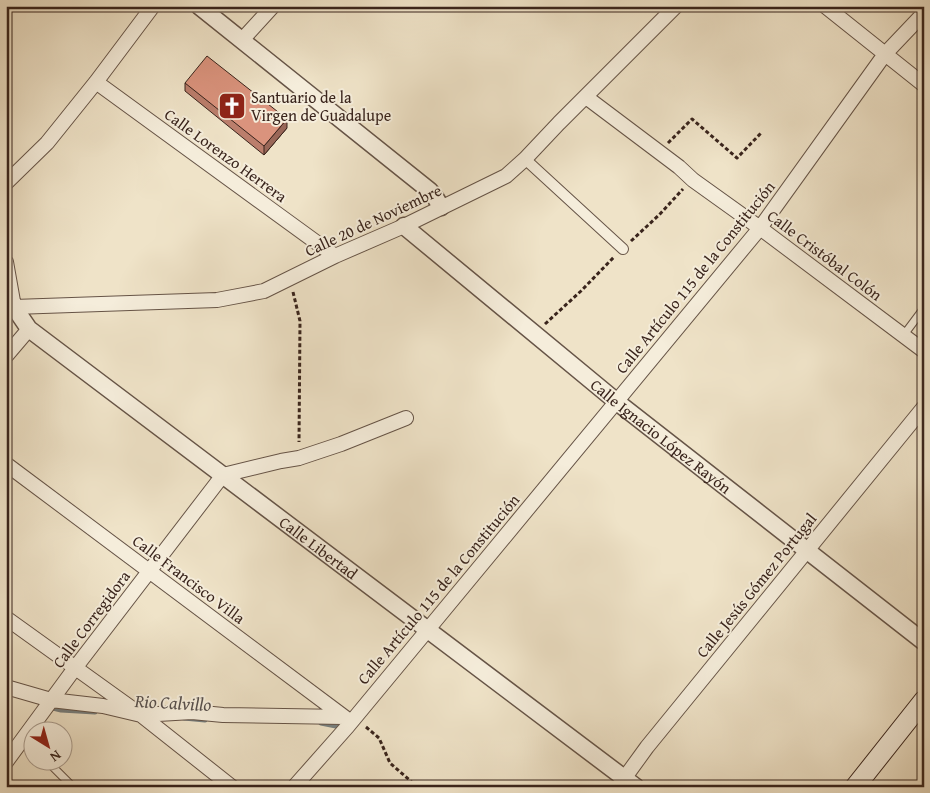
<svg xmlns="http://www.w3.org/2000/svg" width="930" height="793" viewBox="0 0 930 793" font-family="'Gentium Book Plus',serif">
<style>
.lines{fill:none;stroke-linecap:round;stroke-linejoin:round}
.stream{stroke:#777f7f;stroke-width:5}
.service-casing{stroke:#665447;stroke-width:9}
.pedestrian-casing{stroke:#665447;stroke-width:12}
.minor-casing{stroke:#665447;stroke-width:16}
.tertiary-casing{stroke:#665447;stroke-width:19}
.secondary-casing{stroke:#39241c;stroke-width:21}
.path{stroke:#39241c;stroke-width:3;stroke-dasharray:4 2.5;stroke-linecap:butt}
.service{stroke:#f5eddb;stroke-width:7}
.pedestrian{stroke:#f5eddb;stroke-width:10}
.minor{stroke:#f5eddb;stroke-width:14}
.tertiary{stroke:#f5eddb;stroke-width:16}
.secondary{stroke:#f5eddb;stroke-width:19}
.wall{fill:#bb7e6c;stroke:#39241c}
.shaded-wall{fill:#996758;stroke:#39241c}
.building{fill:#da937d;stroke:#39241c}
.labels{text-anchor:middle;stroke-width:4;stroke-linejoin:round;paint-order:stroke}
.poi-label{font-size:16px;fill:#39241c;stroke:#f5eddb;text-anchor:start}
.street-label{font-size:16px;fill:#39241c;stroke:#f5eddb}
.water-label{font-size:18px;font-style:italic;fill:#58514e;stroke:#f5eddb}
</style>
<rect width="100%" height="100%" fill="#efe3c8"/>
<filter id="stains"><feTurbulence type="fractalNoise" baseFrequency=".004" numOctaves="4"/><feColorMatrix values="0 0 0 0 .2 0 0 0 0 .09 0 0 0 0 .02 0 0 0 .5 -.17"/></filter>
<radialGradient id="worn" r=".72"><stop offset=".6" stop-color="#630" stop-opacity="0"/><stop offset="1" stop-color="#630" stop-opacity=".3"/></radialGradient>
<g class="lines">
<path class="stream" d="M49,707L61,710L95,712
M184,718L205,720
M321,723L341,727"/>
<g class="service-casing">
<path id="service" d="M903,336L924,308
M23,738L32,747
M46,760L73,787"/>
</g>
<g class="pedestrian-casing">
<path id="pedestrian" d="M525,159L623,249"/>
</g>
<g class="minor-casing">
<path id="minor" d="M825,6L924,85
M242,40L273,6
M96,82L335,256
M586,97L679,167L693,180L760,228L924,351
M6,183L47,143L96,82L153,6
M6,262L14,307L217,300L264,291L335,256L404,226L506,176L525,159L559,123L676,6
M6,356L29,329
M6,464L351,722
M6,618L141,715L232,787
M6,687L51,700L103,706L141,715L192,712L223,715L344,717
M6,762L75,668L223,475L281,461L299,458L341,444L406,418
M294,787L348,726L401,662L760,228L885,54L924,13
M618,787L647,747L924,407"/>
</g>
<g class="tertiary-casing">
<g id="tertiary">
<path d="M199,6L430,191L435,197L441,207"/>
<path id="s1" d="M404,226L617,402L924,642"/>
<path id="s2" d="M6,304L14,307L29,329L636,787"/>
</g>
</g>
<g class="secondary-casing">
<path id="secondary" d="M855,787L924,700"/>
</g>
<path class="path" d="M668,143L692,119L737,158L762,132
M631,241L659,215L683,189
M293,292L300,321L299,442
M545,324L581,291L614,257
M366,727L379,738L390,763L414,784L415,787"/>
<use href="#service" class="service"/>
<use href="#pedestrian" class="pedestrian"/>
<use href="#minor" class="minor"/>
<use href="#tertiary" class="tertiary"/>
<use href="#secondary" class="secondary"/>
</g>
<path class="wall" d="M185,83L287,128L264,155L185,91Z"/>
<path class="shaded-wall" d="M287,119V128L264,155V146Z"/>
<path class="building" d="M207,56L287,119L264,146L185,83Z"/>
<defs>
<g id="church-square" transform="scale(1.4375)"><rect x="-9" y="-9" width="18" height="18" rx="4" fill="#8f2418" stroke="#f5eddb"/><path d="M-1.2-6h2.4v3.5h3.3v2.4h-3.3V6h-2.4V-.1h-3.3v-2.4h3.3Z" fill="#fff"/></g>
</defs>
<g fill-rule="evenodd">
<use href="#church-square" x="232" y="106"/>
</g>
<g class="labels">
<g class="poi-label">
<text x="251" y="103">Santuario de la<tspan x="251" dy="18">Virgen de Guadalupe</tspan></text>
</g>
<g class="street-label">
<text transform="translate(226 155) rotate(36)" y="6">Calle Lorenzo Herrera</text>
<text transform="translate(373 220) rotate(-25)" y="6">Calle 20 de Noviembre</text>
<text transform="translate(825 255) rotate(37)" y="6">Calle Cristóbal Colón</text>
<text transform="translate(695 277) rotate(-51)" y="6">Calle Artículo 115 de la Constitución</text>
<text dy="6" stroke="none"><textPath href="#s1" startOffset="332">Calle Ignacio López Rayón</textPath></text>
<text dy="6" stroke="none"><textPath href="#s2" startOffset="398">Calle Libertad</textPath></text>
<text transform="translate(189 579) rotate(37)" y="6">Calle Francisco Villa</text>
<text transform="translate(756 585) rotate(-51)" y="6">Calle Jesús Gómez Portugal</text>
<text transform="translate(438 589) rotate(-50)" y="6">Calle Artículo 115 de la Constitución</text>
<text transform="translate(91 619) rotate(-53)" y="6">Calle Corregidora</text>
</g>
<g class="water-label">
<text transform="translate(173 703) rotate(3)" y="6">Rio Calvillo</text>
</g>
</g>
<rect width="930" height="793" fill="none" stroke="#efe3c8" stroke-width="25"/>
<rect x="8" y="8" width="915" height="778" fill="none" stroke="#39241c" stroke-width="2.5"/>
<rect x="12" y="12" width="905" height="768" fill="none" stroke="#39241c"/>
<g transform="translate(48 746) rotate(143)"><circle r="24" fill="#f5eddb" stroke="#aa9d8f"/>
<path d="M0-4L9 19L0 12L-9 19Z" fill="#8f2418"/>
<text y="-8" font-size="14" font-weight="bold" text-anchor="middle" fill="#39241c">N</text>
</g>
<rect width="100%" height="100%" filter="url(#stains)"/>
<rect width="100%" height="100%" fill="url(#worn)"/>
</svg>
